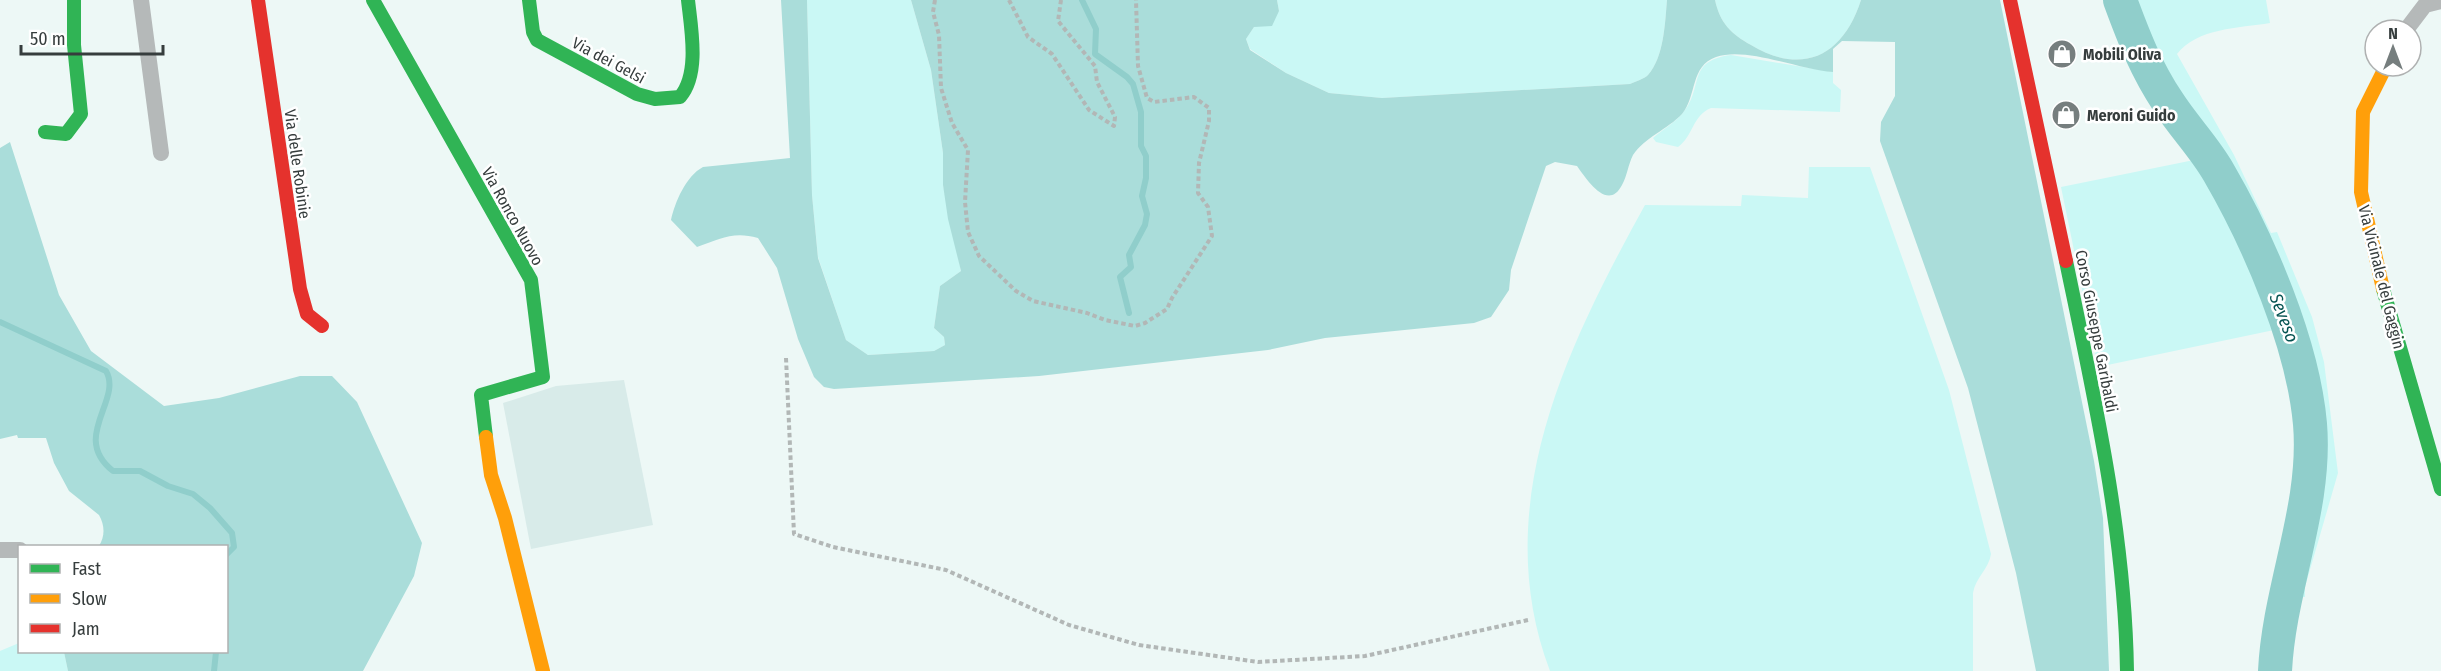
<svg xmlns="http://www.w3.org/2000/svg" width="2441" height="671" viewBox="0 0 2441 671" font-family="'Fira Sans Condensed',sans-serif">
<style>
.built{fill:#d8ebe9}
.green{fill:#caf8f5}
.forest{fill:#aaddda}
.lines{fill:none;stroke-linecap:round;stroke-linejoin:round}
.stream{stroke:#90cecb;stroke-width:6}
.river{stroke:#90cecb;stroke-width:34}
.path{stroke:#b2b7b6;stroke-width:4;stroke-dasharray:4.5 3;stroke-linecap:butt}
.street{stroke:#b5b9b9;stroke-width:16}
.fast{stroke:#30b455;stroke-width:14}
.slow{stroke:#ff9f0a;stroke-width:14}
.jam{stroke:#e5322d;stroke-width:14}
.labels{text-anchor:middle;stroke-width:5;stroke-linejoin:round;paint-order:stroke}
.poi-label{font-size:16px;font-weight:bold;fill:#363d3d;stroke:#fff;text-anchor:start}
.street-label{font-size:16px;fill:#363d3d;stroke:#fff}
.water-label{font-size:18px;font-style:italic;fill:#055351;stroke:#fff}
</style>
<rect width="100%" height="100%" fill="#edf8f6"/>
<path class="built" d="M624,380L653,525L531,549L503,403L556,386Z"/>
<path class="green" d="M807,0H911L931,70L943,153V185L961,271L940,286L934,328L944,337L945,345L934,351L868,355L846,340L818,257L812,195Z
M1277,0H1667C1665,23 1664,57 1648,75C1644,79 1636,81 1630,84L1382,98L1329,93L1286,73L1250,49L1246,39L1254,27L1279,11Z
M1715,0H1861C1843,56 1803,76 1751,45C1731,34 1720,23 1715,0Z
M2132,0H2266L2270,23C2239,28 2197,28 2177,54L2234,155L2271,233L2277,232L2312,317L2324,362L2338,473L2305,587V597H2297C2306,553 2321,508 2323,463C2328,377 2272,237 2227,164C2210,137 2189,113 2172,86C2155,58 2143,30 2132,0Z
M1731,55L1833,72V83L1841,90L1840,112L1711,108C1692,116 1694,135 1678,147L1656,142L1653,138C1662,130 1674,123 1682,114C1705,88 1685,61 1731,55Z
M2199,159L2224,205L2274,330L2098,367L2061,187Z
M1809,167H1870L1949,390L1991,554C1989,569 1975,578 1973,593V671H1550C1488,507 1566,348 1645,205L1741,206L1742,195L1808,198Z
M19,643L20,652H64L68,671H0V651Z"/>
<path class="forest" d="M781,0H807L812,195L818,258L846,340L868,355L934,351L945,345L944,337L934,328L940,286L961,271L948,219L943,185V153L931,70L911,0H1277L1279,11L1272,26L1254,27L1246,39L1250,50L1286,73L1329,93L1382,98L1630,84C1636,81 1644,79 1648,75C1664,57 1665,23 1667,0H1715C1720,23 1731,34 1751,45C1803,76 1843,56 1861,0H2000L2094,461L2103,518L2109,671H2036L2016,573L1968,388L1880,141L1881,122L1895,96V42L1842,41L1833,49V72C1800,70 1746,46 1716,57C1690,66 1697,96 1682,114C1668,129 1644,138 1633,155C1628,165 1627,176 1622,185C1608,212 1587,180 1577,166L1555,162L1546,166L1511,270L1509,290L1491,317L1474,323L1325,338L1268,350L1039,376L834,389L824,387L814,377L798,339L777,268L758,238C733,231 720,239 697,247L671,220C675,202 686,176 703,167L790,158Z
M10,142L59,295L91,351L164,406L219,398L300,376H332L357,402L422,543L414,576L363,671H68L64,652H226V546H99C105,536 105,526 99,515L69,491L54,463L46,438H18L17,435L0,439V148Z"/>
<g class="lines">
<path class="stream" d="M1082,0L1096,29L1095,54L1127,77L1133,84L1141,112V146L1146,156V178L1142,196L1147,214L1145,225L1129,255L1131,267L1120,277L1129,313
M0,322L106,371C123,400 70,437 113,471H140L168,486L193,494L210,508L232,533L234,547L226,555
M214,671L216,652"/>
<path class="river" d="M2120,0C2134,38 2146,69 2168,102C2184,127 2205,148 2219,173C2259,242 2303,344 2310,424C2317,507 2279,588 2275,671"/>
<path class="path" d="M935,0L933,12L939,35L941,88L952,123L968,150L965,202L968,232L979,256L1016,291L1033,301L1087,313L1105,320L1135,326L1145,323L1167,309L1172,298L1212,236L1208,207L1198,193L1199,163L1209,121V108L1194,97L1154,102L1147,98L1138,66L1136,0
M1009,0L1028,37L1052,54L1089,110L1114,126L1115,117L1097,82L1095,66L1058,21L1061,0
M786,358L794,534L833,547L946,570L1069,625L1139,645L1258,662L1365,656L1528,620"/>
<path class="street" d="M141,0L161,153
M2406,30L2425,5L2441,1
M0,550H20"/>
<path class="fast" d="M373,0L531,280L543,377L481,395L486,437
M529,0L533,32L537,40L637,94L655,99L680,97C700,74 691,28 688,0
M45,132L66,134L81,114L74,45V0
M2066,261C2094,396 2125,532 2127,671
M2383,289L2441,489"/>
<path class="slow" d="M2383,289L2361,192L2363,112L2386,66
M486,437L491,475L505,518L543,671"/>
<path class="jam" d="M258,0L300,289L307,314L322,326
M2010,0L2066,261"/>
</g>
<defs>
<g id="shop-disc" transform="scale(1.5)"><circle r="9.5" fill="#767e7e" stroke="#fff"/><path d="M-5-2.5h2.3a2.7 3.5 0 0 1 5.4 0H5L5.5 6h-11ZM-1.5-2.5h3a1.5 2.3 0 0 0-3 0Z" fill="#fff"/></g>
</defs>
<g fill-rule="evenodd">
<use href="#shop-disc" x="2062" y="54"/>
<use href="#shop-disc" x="2066" y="115"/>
</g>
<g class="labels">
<g class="poi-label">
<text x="2083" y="60">Mobili Oliva</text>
<text x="2087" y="121">Meroni Guido</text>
</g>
<g class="street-label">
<text transform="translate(609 60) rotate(28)" y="6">Via dei Gelsi</text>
<text transform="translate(298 164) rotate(82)" y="6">Via delle Robinie</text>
<text transform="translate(513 216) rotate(61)" y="6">Via Ronco Nuovo</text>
<text transform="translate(2382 277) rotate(76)" y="6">Via Vicinale del Gaggin</text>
<text transform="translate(2097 331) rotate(79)" y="6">Corso Giuseppe Garibaldi</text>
</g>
<g class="water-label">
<text transform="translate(2284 318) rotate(69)" y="6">Seveso</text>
</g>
</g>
<rect x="18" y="545" width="210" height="108" fill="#ffffff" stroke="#afb1b1" stroke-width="1.5"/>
<rect x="30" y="564" width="30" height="9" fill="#30b455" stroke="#afb1b1" stroke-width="1.5"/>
<text x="72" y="575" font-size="18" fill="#363d3d">Fast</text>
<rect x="30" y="594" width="30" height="9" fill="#ff9f0a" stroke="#afb1b1" stroke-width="1.5"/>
<text x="72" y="605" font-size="18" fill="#363d3d">Slow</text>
<rect x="30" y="624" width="30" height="9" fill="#e5322d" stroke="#afb1b1" stroke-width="1.5"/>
<text x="72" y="635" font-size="18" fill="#363d3d">Jam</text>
<g transform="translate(2393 48)"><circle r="28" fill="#ffffff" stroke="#afb1b1" stroke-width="1.5"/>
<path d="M0-4.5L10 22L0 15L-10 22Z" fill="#767e7e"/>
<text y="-9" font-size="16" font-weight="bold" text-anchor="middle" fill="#363d3d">N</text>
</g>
<path d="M21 45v9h142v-9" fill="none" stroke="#363d3d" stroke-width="3"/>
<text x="30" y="45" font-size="18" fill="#363d3d" stroke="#ffffff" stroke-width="4.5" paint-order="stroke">50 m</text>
</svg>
